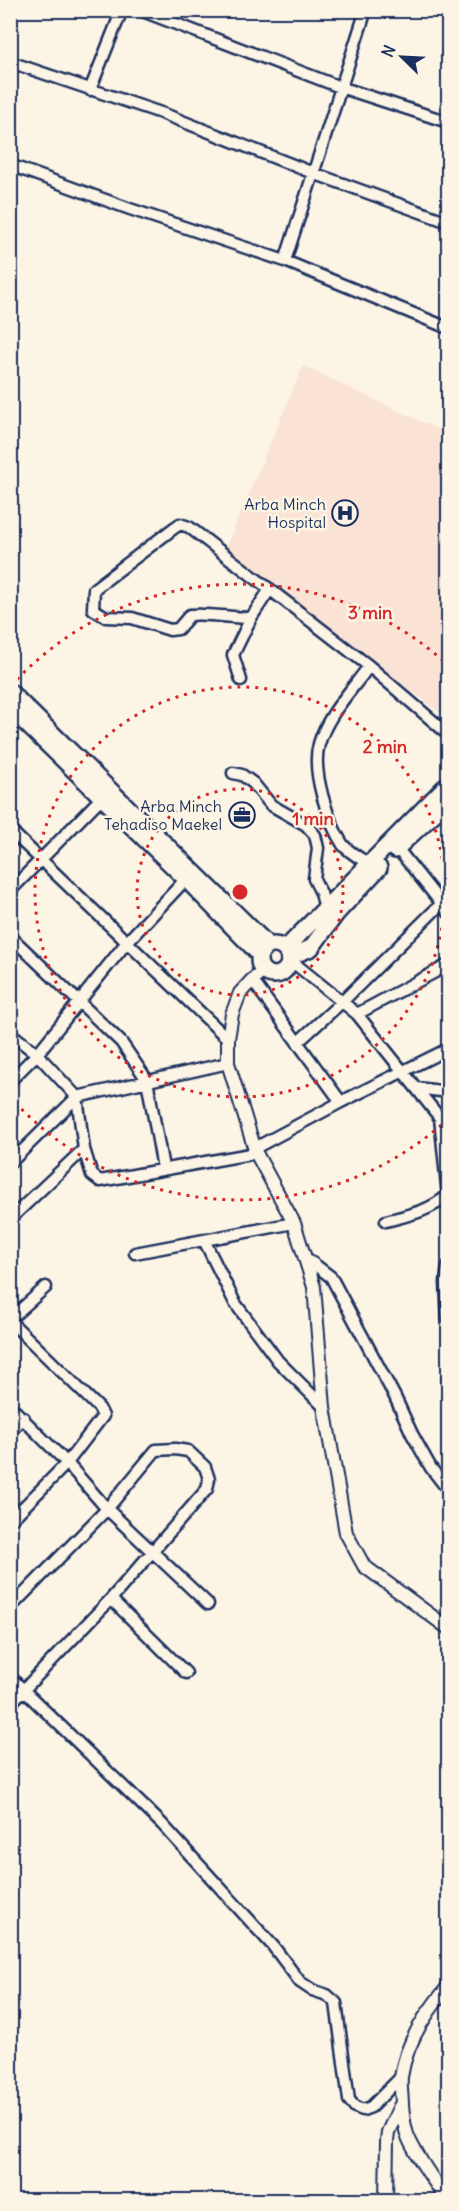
<svg xmlns="http://www.w3.org/2000/svg" width="459" height="2211" viewBox="0 0 459 2211" font-family="Delius,sans-serif">
<style>
.built{fill:#fae3d5}
.lines{fill:none;stroke-linecap:round;stroke-linejoin:round}
.minor-casing{stroke:#1b2f5e;stroke-width:15}
.tertiary-casing{stroke:#1b2f5e;stroke-width:16}
.secondary-casing{stroke:#1b2f5e;stroke-width:20}
.minor{stroke:#fcf5e5;stroke-width:10}
.tertiary{stroke:#fcf5e5;stroke-width:12}
.secondary{stroke:#fcf5e5;stroke-width:15}
.ring{fill:none;stroke:#d62828;stroke-width:3;stroke-dasharray:3 6}
.labels{text-anchor:middle;stroke-width:5;stroke-linejoin:round;paint-order:stroke}
.poi-label{font-size:16px;fill:#1b2f5e;stroke:#fcf5e5;text-anchor:end}
.centre{fill:#d62828;stroke:#fcf5e5;stroke-width:3}
.ring-label{font-size:18px;text-anchor:middle;font-weight:bold;fill:#d62828;stroke:#fcf5e5;stroke-width:5;stroke-linejoin:round;paint-order:stroke}
</style>
<rect width="100%" height="100%" fill="#fcf5e5"/>
<filter id="ink" filterUnits="userSpaceOnUse"><feTurbulence type="fractalNoise" baseFrequency=".0167" numOctaves="2"/><feDisplacementMap in="SourceGraphic" scale="12" xChannelSelector="R" yChannelSelector="G"/><feConvolveMatrix kernelMatrix="1 2 1 2 8 2 1 2 1" color-interpolation-filters="sRGB"/></filter>
<g filter="url(#ink)">
<path class="built" d="M303,366L448,434V719L225,549Z"/>
<g class="lines">
<g class="minor-casing">
<path id="minor" d="M140,10L340,87L448,122
M10,62L164,114L313,173L448,222
M90,90L122,10
M10,165L130,209L285,261L448,328
M285,261L366,10
M251,618C230,618 210,613 190,615L178,629L170,630L132,618L106,617L93,609L94,589L174,528L180,524L189,527L369,666L448,734
M241,680L233,655L251,618L270,589
M233,773L242,775L253,783L271,805L306,825L315,835L318,848L314,879L321,893L325,909
M10,830L228,1039
M397,848L448,912
M369,864C361,859 349,852 343,845C328,822 311,771 319,744C327,715 352,690 369,666
M10,891L107,792
M10,936L121,1042L147,1080L163,1168
M289,959L357,1014L440,1118L448,1196
M252,980L341,1102
M357,1014L448,965
M10,1033L37,1054L77,1097L84,1149L92,1175L100,1181L256,1153
M298,1042L343,1001L442,903L448,893
M10,1081L37,1054L127,942L186,879
M417,1088L448,1092
M255,1148L341,1102L448,1049
M10,1163L77,1097L228,1063
M10,1219L84,1149
M386,1221C409,1215 430,1211 448,1195
M204,1240L235,1303L278,1361L324,1407
M135,1253L294,1223
M306,1258L331,1277L395,1397L412,1434L431,1468L448,1490
M448,1266L446,1282L448,1319
M10,1319L46,1287
M10,1321L99,1408L103,1416L67,1463L10,1521
M448,1377V1384
M10,1406L67,1463L107,1509L208,1604
M10,1431L24,1418
M111,1599L186,1673
M10,1608L107,1509L156,1450L175,1449L188,1451L205,1467L209,1479L207,1489L111,1599L10,1704
M10,1677L162,1824L273,1946L300,1982L312,1990L327,1995L336,2003L349,2100L355,2107L363,2110L371,2107L401,2077"/>
</g>
<g class="tertiary-casing">
<path id="tertiary" d="M264,971L252,980L240,993L232,1014L228,1039V1063L256,1153L294,1223L314,1287L324,1407L346,1533L364,1566L448,1628
M386,2200L387,2142L388,2132L400,2106
M447,2200C434,2180 418,2160 408,2137C404,2127 403,2116 402,2105C402,2096 400,2086 401,2077C406,2043 426,2012 448,1987"/>
</g>
<g class="secondary-casing">
<path id="secondary" d="M10,692L269,946
M10,708L186,879L260,955
M395,850L448,801
M259 960a15 15 0 1 1 30 0a15 15 0 1 1-30 0Z
M285,949L448,784
M289,957L311,948L336,914L379,868"/>
</g>
<use href="#minor" class="minor"/>
<use href="#tertiary" class="tertiary"/>
<use href="#secondary" class="secondary"/>
</g>
</g>
<g class="ring">
<circle cx="240" cy="892" r="103"/>
<circle cx="240" cy="892" r="205"/>
<path d="M448 1119A308 308 0 0 1 11 1098M11 686A308 308 0 0 1 448 665"/>
</g>
<defs>
<g id="hospital-ring" transform="scale(1.35)"><circle r="9.5" fill="#fcf5e5" stroke="#1b2f5e" stroke-width="1.5"/><path d="M-5-5h3v3.5h4V-5h3V5h-3V1.5h-4V5h-3Z" fill="#1b2f5e"/></g>
<g id="office-ring" transform="scale(1.35)"><circle r="9.5" fill="#fcf5e5" stroke="#1b2f5e" stroke-width="1.5"/><path d="M-6-3h4V-5.5h4V-3h4V5H-6ZM-1-4.5V-3h2v-1.5ZM-6 0V1H6V0Z" fill="#1b2f5e"/></g>
</defs>
<g fill-rule="evenodd">
<use href="#hospital-ring" x="345" y="513"/>
<use href="#office-ring" x="242" y="815"/>
</g>
<g class="labels">
<g class="poi-label">
<text x="326" y="510">Arba Minch<tspan x="326" dy="18">Hospital</tspan></text>
<text x="222" y="812">Arba Minch<tspan x="222" dy="18">Tehadiso Maekel</tspan></text>
</g>
</g>
<circle cx="240" cy="892" r="9" class="centre"/>
<g class="ring-label">
<text x="370" y="619">3 min</text>
<text x="385" y="753">2 min</text>
<text x="313" y="825">1 min</text>
</g>
<rect width="459" height="2211" fill="none" stroke="#fcf5e5" stroke-width="36"/>
<rect x="18" y="18" width="423" height="2175" fill="none" stroke="#1b2f5e" stroke-width="2" filter="url(#ink)"/>
<g transform="translate(402 57) rotate(294)" stroke="#fcf5e5" stroke-width="4.5" paint-order="stroke">
<path d="M0-4.5L10 22L0 15L-10 22Z" fill="#1b2f5e"/>
<text y="-9" font-size="16" font-weight="bold" text-anchor="middle" fill="#1b2f5e">N</text>
</g>
</svg>
